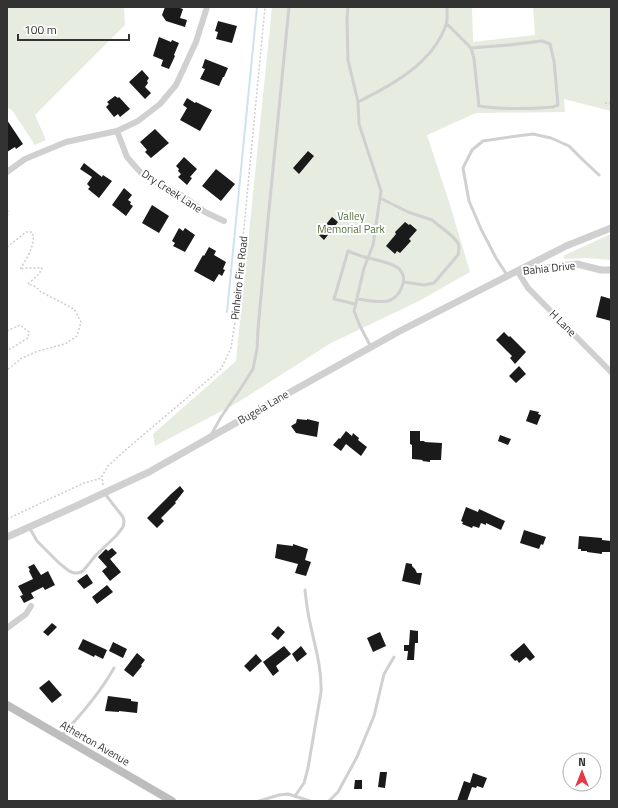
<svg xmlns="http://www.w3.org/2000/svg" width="618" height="808" viewBox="0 0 618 808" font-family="'Titillium Web',sans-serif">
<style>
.green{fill:#e6ecdf}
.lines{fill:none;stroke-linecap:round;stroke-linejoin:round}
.stream{stroke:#cfe2ee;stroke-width:2}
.building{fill:#1a1a1a}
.path{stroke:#cdcdcd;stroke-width:1.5;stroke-dasharray:2 2;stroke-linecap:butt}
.service{stroke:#d0d0d0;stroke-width:3}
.minor{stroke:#d0d0d0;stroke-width:6}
.tertiary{stroke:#d0d0d0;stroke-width:7}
.secondary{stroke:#bdbdbd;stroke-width:8}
.labels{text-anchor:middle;stroke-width:4;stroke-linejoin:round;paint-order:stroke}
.street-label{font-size:11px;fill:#333;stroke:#fff}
.park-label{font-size:11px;fill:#56703f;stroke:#fff}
</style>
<rect width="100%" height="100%" fill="#fff"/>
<path class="green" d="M7,7H124L125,25L35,115L46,140L35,145L12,110L7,107Z
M272,7H472L473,42L535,35L533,7H611V111L564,99L565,112L476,113L427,135L450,205L470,272L417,302L331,343L235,404L155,446L153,434L236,361Z
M611,234V260L585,258L564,259V256L565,255Z"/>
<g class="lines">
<path class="stream" d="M227,312L257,7"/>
</g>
<path class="building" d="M165,7H177L183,9L180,18L187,20L185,27L166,21L162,15Z
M218,21L237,26L232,43L216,39L218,32L215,31Z
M159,37L171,42L172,40L179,43L174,55L175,56L169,69L161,66L163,60L153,56Z
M205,59L228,68L224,77H223L219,86L200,79L205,69L202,68Z
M142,70L149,78L147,81L148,83L145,87L151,93L145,99L129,82Z
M115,96L118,98L119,97L130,109L120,117L118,114L114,117L106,107L109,104L107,102Z
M187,98L195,103L196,102L212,110L200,131L180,120L187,108L183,105Z
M7,120L23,144L16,149L15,147L7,152Z
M155,129L169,143L151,158L145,152L147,150L140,142Z
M308,151L314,156L299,174L293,168Z
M184,157L197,169L190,177L192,178L187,185L178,177L181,174L178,171L179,169L176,166Z
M84,163L102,177L103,175L112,181L99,198L88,189L90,187L87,184L92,177L80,169Z
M216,169L235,184L221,201L202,186Z
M124,188L132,195L128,200L131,202L130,204L133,206L126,216L112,205Z
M152,205L169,216L159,233L142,223Z
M332,217L338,222L324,240L318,234Z
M405,222L409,225L410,224L417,230L409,239L411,241L400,253L397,251L395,254L386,246L396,234L395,232Z
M179,228L183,231L185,228L195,235L185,252L173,246L175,243L172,241Z
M209,247L216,251L214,255L226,262L223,269L225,270L222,276L219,274L214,282L194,271L203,255L204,256Z
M601,296L611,299V321L596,317Z
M504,332L509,337L510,336L526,352L515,364L510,358L512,356L496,340Z
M519,366L526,374L516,383L509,376Z
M530,410L539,412L538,414L541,415L537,425L526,421Z
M297,419L307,420V419L319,422L317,437L296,433L291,426L296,423Z
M346,431L352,436L353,433L359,438L358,440L367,447L361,456L346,444L341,451L333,445L339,438L340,439Z
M410,431H420V441H425L424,442L442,443L441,460H430V462L422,461L423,460L412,459V445L410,444Z
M500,435L511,439L508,445L498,441Z
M180,486L184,491L177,500L175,502L176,503L161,518L164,521L157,528L147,518L171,494Z
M466,507L478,512L479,509L505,521L501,530L486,523V525L481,523L479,528L473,526L472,528L462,524L463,522L461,521Z
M524,530L546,537L543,545L541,544L539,549L520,543Z
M579,536L602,538V540L611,541V552H602V554L587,552V551H581V549H578Z
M277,544L293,546V544L308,549L305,560L311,562L306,576L295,573L298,564L275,558Z
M112,548L117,553L110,559L121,572L110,581L102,571L107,567L98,557L106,549L108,551Z
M406,563L412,564V566L415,569L417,573H422L420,585L402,581Z
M34,564L41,575L48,571L55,585L45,590L43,587L31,593L34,598L24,603L20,596L23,595L18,586L33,579L29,571L30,570L28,567Z
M87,574L93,583L84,589L77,581Z
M107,585L113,592L97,604L92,597Z
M52,623L57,627L48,636L43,632Z
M278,626L285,632L278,640L271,634Z
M410,630L418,631V643H415L414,660H407L408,651H404V645H409Z
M380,632L386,646L373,652L367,638Z
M83,639L107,650L103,659L95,655L94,657L78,649Z
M113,642L127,649L123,658L109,651Z
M524,643L535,657L530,661L526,657L519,663L517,660L515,661L510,655Z
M284,646L291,654L276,666L279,671L273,676L263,662Z
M301,646L307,654L297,662L292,654Z
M137,653L145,660L141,665L142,666L133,677L124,670Z
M256,654L262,661L250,672L244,666Z
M49,680L62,695L52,703L39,688Z
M108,696L131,699V701L138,702L137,713L119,711V712L105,711Z
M380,772H387L385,788L378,787Z
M473,773L487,778L483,788L477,786L476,788L472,787L467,801H457L464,781L470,783Z
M355,780H362V789H354Z"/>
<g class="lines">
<path class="path" d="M605,103H611
M7,212L8,211L7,221
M7,247L26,232H32C37,243 26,260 20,269L26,268H42L39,274L28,284L36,287L41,292L74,309L81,322L77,336L65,344L38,351L22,358L7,370
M7,331L20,325L29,332L28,338L7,351
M103,485L102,476L108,466L129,447L221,369L231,348L235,322L265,7
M7,519L84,483L102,478"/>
<path class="service" d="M348,7L347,19L348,60L358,102L359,124L381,191L373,245L364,268L354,311L360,326L371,347
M447,24L471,48L509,45L542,41L550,44L554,61L558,105L553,107C528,109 505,110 479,106L474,59L471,48
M358,102C392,85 432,64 446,25C448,20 447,13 447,7
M380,198L408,212L432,220L452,236L458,243L459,248L458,255L434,283L424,285L404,282
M507,275L496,258L481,229L469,201L463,168L472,150L483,141L517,136L533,134L551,138L569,146L583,160L599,175
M355,304L334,299L348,251C355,254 362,257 369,258C379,261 390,262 398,268C410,278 400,297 388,301C379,303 366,300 357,299
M211,435L221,417L241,388L253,369L257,349L258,329L268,220L289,7
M29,527L37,541L59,563L69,571L74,573H78L83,571L96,555L116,536L123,527L124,522L123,517L105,494
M61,736C81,715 100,693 114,668
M295,796L304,783L308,768L321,692C322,667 314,643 309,618C307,609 306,599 305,590
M259,801L279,795L288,794L310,801
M329,801L338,792L357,757L374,716L384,674L394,657"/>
<path class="minor" d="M117,131L127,157L142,174L184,197L205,212L224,221
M7,172L25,159L66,142L117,131L138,121L160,104L176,85L196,42L207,7
M518,272L528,288L611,372
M7,628L26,614L31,606"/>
<path class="tertiary" d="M524,271L577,264L601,270H611
M7,537L76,506L149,472L269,404L398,332L566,246L611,228"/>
<path class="secondary" d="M7,705L172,801"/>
</g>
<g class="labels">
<g class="street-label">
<text transform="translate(172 191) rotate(33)" y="4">Dry Creek Lane</text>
<text transform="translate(549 268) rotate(-6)" y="4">Bahia Drive</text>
<text transform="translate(239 278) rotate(-84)" y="4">Pinheiro Fire Road</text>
<text transform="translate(563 323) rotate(45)" y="4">H Lane</text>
<text transform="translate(263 407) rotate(-30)" y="4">Bugeia Lane</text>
<text transform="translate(95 743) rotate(30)" y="4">Atherton Avenue</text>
</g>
<g class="park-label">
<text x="351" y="220">Valley<tspan x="351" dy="13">Memorial Park</tspan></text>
</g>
</g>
<rect width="618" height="808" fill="none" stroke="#333333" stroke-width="16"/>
<g transform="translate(582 772)"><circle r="19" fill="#ffffff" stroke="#adadad"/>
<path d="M0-3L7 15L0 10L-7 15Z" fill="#e63946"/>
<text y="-6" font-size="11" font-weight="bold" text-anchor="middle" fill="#333333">N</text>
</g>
<path d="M18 34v6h111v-6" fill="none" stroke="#333333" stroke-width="2"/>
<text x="24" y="34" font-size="12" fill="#333333" stroke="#ffffff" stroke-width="3" paint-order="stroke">100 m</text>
</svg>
